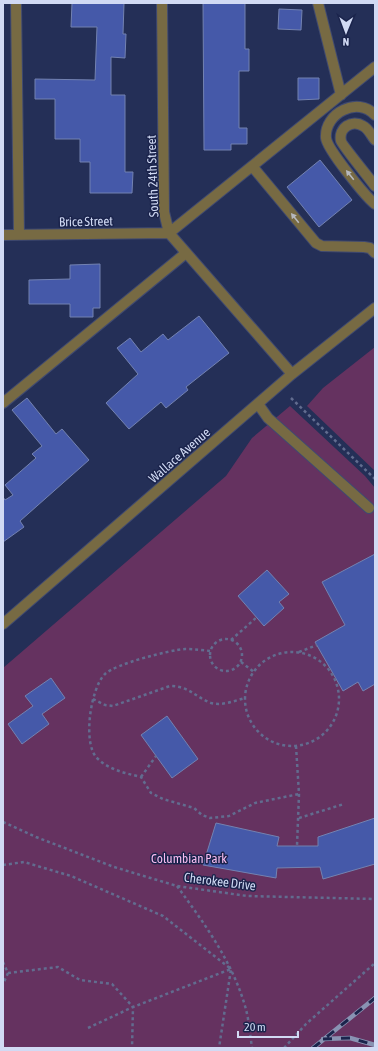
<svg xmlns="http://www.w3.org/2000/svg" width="378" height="1051" viewBox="0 0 378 1051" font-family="'Asap Condensed',sans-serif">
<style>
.green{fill:#653260}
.building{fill:#4559a9;stroke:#7382b1}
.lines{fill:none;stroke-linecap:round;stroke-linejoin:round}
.minor-casing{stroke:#404a70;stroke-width:12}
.path{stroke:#626c8f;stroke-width:2.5;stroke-dasharray:3 3;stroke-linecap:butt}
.minor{stroke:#776a43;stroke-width:10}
.rail-casing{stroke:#8993b3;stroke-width:4.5}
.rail{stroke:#1b244c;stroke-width:3;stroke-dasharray:9;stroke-linecap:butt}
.oneway{fill:#b6b8bf}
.labels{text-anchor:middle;stroke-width:3;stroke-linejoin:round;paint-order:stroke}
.street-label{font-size:13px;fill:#d1daf4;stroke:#1b244c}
.park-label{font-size:13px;fill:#f7bcf0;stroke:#1b244c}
</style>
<rect width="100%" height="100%" fill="#242f57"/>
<path class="green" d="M375,347V471L307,406L323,388Z
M290,406L365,476L375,488V1048H3V668L226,476L252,438Z"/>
<path class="building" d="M72,3H124L123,34H126L125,58L111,57V95H125V172H133L132,193H90V162H80V139H55V99H35V79L95,80L97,27H71Z
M203,3H245V49H249V71H239V128H247V144H231V150H204Z
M279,9L302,10L301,30L278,29Z
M298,78H319V99L298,100Z
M320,160L352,200L319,227L287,187Z
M100,264V308H93V317H70V304H29V280L70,279V265Z
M199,316L229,353L186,387L188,390L166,408L161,402L129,429L106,403L138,374L117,348L130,338L141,352L163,334L168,340Z
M27,398L56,434L62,429L89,460L20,521L24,527L3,542V497L5,500L13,495L5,485L36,458L32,454L42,446L12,410Z
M375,554V684L363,691L358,682L343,691L315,642L345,625L322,582Z
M267,570L289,594L279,602L284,608L264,626L238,596Z
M51,678L65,698L42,714L49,724L22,744L8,724L33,706L25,696Z
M167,716L198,759L172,778L141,735Z
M375,818V864L323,879L320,867L277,868L276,878L203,865L216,823L279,837L277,846H318V837Z"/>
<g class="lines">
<g class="minor-casing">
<path id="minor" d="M16,3L19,235
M162,3L164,212L169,233L292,374
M318,3L341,95
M375,115C358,96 324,113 326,138C327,149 366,197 375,204
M375,140C371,135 368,128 363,126C352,119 338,128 341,141C342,145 370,179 375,186
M252,166L316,243L322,246L364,247L370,248L375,253
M3,235L169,233L375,67
M3,403L186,253
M258,404L268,418L369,508
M3,624L292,374L375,308"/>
</g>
<path class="path" d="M291,398L375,479
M210 655a16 16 0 1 1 32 0a16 16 0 1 1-32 0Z
M231,640L257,617
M210,651C202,650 194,649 185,649C170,650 115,664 105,674C91,687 82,743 97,758C109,770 125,773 141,777L151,793L163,799L194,808L202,815L210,818L229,816L255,803L299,794
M245 699a47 47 0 1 1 94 0a47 47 0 1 1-94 0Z
M299,652L317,645
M241,662L254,672
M93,699L105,705L113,706L170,686C189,686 195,697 211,703C222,706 234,701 245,698
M296,746L299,794L297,846
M141,777L156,756
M299,818L344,804
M3,822L36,837L114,867L177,886L247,896L375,899
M3,865L24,862L71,876L163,916L231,969L219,1048
M177,886C204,923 232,961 245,1006C249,1019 250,1034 252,1048
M3,962L8,973L3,984
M8,973L58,967L80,980L112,984L133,1007L231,969
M88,1028L133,1007L132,1048
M284,1048L306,1024L375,963"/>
<use href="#minor" class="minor"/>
<g class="rail-casing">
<path id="rail" d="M323,1039L350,1038L375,1045
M313,1048L375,998"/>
</g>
<use href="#rail" class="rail"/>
</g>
<defs><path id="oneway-solid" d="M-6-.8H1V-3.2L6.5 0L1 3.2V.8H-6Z"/></defs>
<g class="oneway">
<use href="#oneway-solid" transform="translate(350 175) rotate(-129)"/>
<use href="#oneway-solid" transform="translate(295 218) rotate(-129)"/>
</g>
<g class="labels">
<g class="street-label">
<text transform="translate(152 176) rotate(-92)" y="5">South 24th Street</text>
<text transform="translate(86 221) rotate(-1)" y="5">Brice Street</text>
<text transform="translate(179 455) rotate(-41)" y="5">Wallace Avenue</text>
<text transform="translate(220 881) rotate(7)" y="5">Cherokee Drive</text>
</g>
<g class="park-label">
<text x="189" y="863">Columbian Park</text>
</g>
</g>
<rect width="378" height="1051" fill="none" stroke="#d1daf4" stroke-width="8"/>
<g transform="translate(346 32) rotate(181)" stroke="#1b244c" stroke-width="3" paint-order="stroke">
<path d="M0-3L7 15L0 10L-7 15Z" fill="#d1daf4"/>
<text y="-6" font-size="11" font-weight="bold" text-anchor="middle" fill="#d1daf4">N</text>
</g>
<path d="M238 1031v6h60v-6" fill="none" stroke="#d1daf4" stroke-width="2"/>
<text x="244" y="1031" font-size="12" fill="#d1daf4" stroke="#1b244c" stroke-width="3" paint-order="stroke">20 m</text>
</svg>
